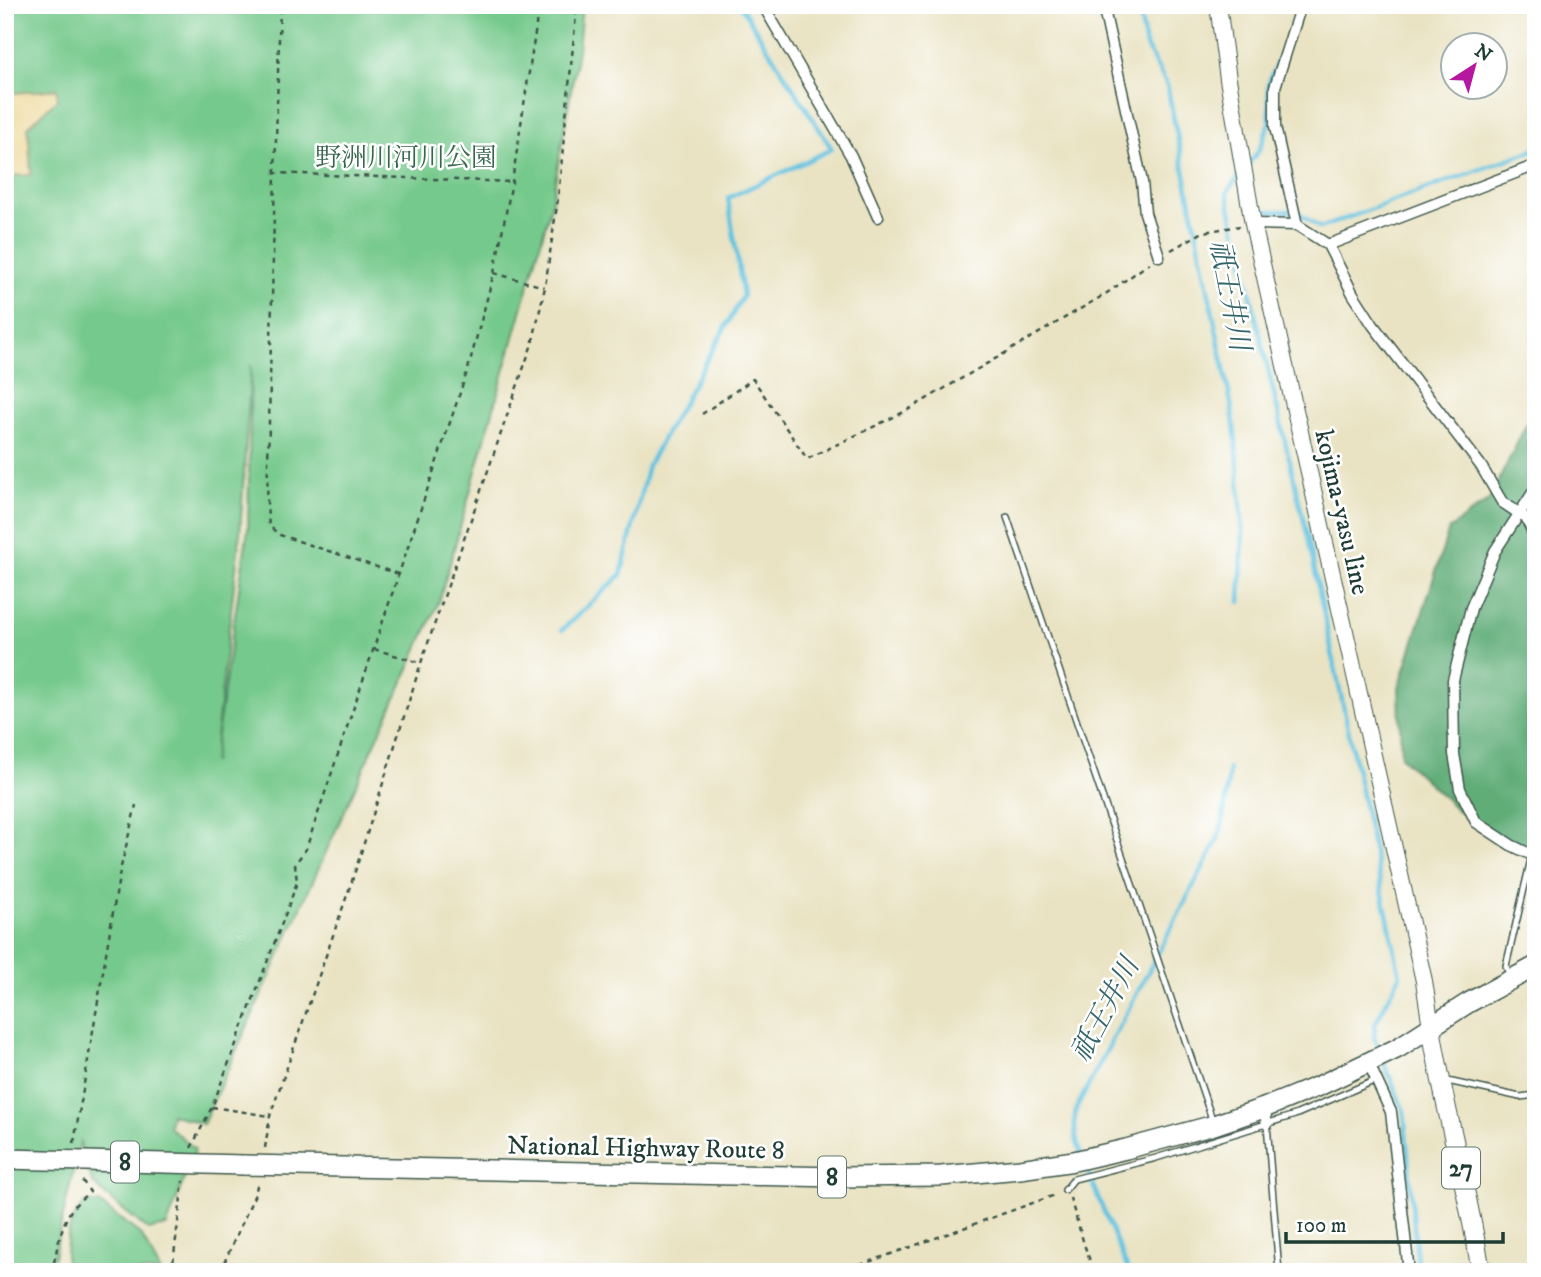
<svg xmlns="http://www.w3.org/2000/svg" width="1541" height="1277" viewBox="0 0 1541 1277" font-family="'IM FELL DW Pica','Noto Serif JP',serif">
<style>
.green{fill:#76c98c;stroke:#4a8360;stroke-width:2;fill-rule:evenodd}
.forest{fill:#60ad78;stroke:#407556;stroke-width:2}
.sand{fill:#eeda9e;stroke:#868c69;stroke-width:2}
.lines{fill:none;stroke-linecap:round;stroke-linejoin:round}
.stream{stroke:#61c2e0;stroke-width:4.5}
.service-casing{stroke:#3d5649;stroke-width:8}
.minor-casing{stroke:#3d5649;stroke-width:13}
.secondary-casing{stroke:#3d5649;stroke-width:18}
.primary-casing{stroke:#3d5649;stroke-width:20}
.trunk-casing{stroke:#3d5649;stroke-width:22}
.path{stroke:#3d5649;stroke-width:2.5;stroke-dasharray:5 5;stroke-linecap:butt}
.service{stroke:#fff;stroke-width:5}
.minor{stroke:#fff;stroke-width:10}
.secondary{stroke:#fff;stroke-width:16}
.primary{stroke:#fff;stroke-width:18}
.trunk{stroke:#fff;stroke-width:19}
.trunk-bridge-casing{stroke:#3d5649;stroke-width:22;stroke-linecap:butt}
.trunk-bridge{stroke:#fff;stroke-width:19}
.labels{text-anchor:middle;stroke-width:5;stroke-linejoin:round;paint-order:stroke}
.shield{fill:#fff;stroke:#627771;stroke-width:2}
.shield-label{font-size:24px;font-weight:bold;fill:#1f3d34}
.park-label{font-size:26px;fill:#39674e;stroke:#fff}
.street-label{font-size:26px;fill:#1f3d34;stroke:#fff}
.water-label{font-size:28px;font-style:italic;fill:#336568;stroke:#fff}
</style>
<rect width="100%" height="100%" fill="#fff"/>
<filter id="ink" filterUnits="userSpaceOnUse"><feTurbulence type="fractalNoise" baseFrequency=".0143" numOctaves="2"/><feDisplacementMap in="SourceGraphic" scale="14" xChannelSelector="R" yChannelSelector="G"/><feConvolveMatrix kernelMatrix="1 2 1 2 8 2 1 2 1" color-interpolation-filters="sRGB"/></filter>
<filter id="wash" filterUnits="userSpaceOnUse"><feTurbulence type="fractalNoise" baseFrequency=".00686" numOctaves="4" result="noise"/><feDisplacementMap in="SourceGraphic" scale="28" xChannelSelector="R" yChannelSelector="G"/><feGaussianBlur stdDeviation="1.57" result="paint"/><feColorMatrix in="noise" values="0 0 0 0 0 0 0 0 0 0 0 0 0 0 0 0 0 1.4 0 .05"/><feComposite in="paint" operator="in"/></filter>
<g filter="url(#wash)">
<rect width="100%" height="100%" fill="#e9e3c3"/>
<path class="green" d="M5,5H582L578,50L551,206L439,602L203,1124L171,1114L169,1127L195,1149L167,1226L148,1230L104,1194L92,1182L80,1142L55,1251L52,1272H5V176L31,174L28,127L57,99V89L5,94ZM251,365L248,529L213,763L240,534Z
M85,1203H99L141,1235L161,1272H65C67,1242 64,1226 85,1203Z"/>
<path class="forest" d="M1536,417V855L1524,851L1468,820L1401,757L1399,688L1449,529L1489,500L1528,421Z"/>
<path class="sand" d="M57,89V99L28,127L31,175L5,176V94Z"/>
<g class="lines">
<path class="stream" d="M1138,5L1146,46L1167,85L1231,403L1236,441L1243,532L1240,602
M1248,165L1259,150L1270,122L1268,84L1281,53
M1240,175L1227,192L1230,207L1309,543L1400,976L1375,1024L1374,1037L1380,1052
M1258,211H1296L1320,228L1536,149
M562,630L621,575L648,465L743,296L728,198L832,149L740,5
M1383,1060L1404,1111L1418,1272
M1081,1154C1075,1138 1073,1126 1076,1109L1217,841L1223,822L1229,769
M1085,1166L1129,1272"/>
</g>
</g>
<g filter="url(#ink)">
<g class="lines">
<g class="service-casing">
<path id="service" d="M1007,517L1213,1122
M1510,977L1506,966L1532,855
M1443,1080L1520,1097L1536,1095
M1267,1124L1279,1272
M1065,1190L1074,1179L1156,1158L1295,1115L1376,1080"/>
</g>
<g class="minor-casing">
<path id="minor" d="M763,5L851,156L878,217
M1103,5L1142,182L1145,213L1159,256
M1253,224L1297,225L1328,245L1353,294L1373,325L1481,466L1502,502L1526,518L1536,539
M1297,225L1275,127V87L1301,5
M1328,245L1536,165
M1536,488L1495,551L1471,608L1453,680L1454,754L1460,789L1476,822L1511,845L1536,857
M1369,1064L1391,1112L1409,1272
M1264,1108L1267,1124"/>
</g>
<g class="secondary-casing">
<path id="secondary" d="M1218,5L1228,79L1253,224L1424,981L1431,1027"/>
</g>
<g class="primary-casing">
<path id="primary" d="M1431,1027C1444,1109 1468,1189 1481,1272"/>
</g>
<g class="trunk-casing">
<path id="trunk" d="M244,1165L838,1177L941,1176L1020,1169L1074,1161L1126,1149L1214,1125L1264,1108L1321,1085L1398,1048L1468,1003L1536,966"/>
</g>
<path class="path" d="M275,173L280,5
M1171,250L1203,232L1240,226
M494,273L544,287
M702,414L753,379L807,459L906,411L1104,295L1150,263
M398,574L280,535L269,526L267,506L275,173L512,182
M374,649L421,663
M212,1107L270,1116
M74,1143L120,871L136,805
M191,1148L212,1107L290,902L297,882L295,864L306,849L468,369L494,273L512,182L536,27L537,5
M265,1148L270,1116L352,881L421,663L533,341L545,287L558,198L577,5
M1070,1198L1085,1247L1094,1272
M52,1272C56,1254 60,1228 70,1212C75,1204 82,1198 90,1192L80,1177
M172,1272L183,1181
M220,1272L255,1194L258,1182
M841,1272L1055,1195"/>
<use href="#service" class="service"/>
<use href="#minor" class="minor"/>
<use href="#secondary" class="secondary"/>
<use href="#primary" class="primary"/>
<use href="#trunk" class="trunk"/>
<g class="trunk-bridge-casing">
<path id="trunk-bridge" d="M5,1159L244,1165"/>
</g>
<use href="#trunk-bridge" class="trunk-bridge"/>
</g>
</g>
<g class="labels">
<g class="shield">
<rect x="111" y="1141.5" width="28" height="41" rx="5"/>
<rect x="1442" y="1147.5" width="38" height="41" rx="5"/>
<rect x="818" y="1156.5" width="28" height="41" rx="5"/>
</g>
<g class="shield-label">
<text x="125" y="1170">8</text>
<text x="1461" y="1176">27</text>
<text x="832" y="1185">8</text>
</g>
<g class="park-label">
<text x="406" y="166">野洲川河川公園</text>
</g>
<g class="street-label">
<text transform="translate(1343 512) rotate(77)" y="9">kojima-yasu line</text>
<text transform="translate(646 1147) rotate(1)" y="9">National Highway Route 8</text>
</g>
<g class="water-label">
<text transform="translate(1231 295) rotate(79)" y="10">祇王井川</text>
<text transform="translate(1104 1009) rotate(-62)" y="10">祇王井川</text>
</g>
</g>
<rect width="1541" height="1277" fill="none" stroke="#fff" stroke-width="28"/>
<g transform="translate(1474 66) rotate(36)"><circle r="33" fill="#ffffff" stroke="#a5b1ae" stroke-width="2"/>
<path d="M0-5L12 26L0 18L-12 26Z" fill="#b5179e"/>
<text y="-10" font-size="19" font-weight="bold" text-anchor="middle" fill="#1f3d34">N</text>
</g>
<path d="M1286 1232v10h217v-10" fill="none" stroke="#1f3d34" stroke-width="3.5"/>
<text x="1296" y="1232" font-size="21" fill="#1f3d34" stroke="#ffffff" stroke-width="5" paint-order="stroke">100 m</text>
</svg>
